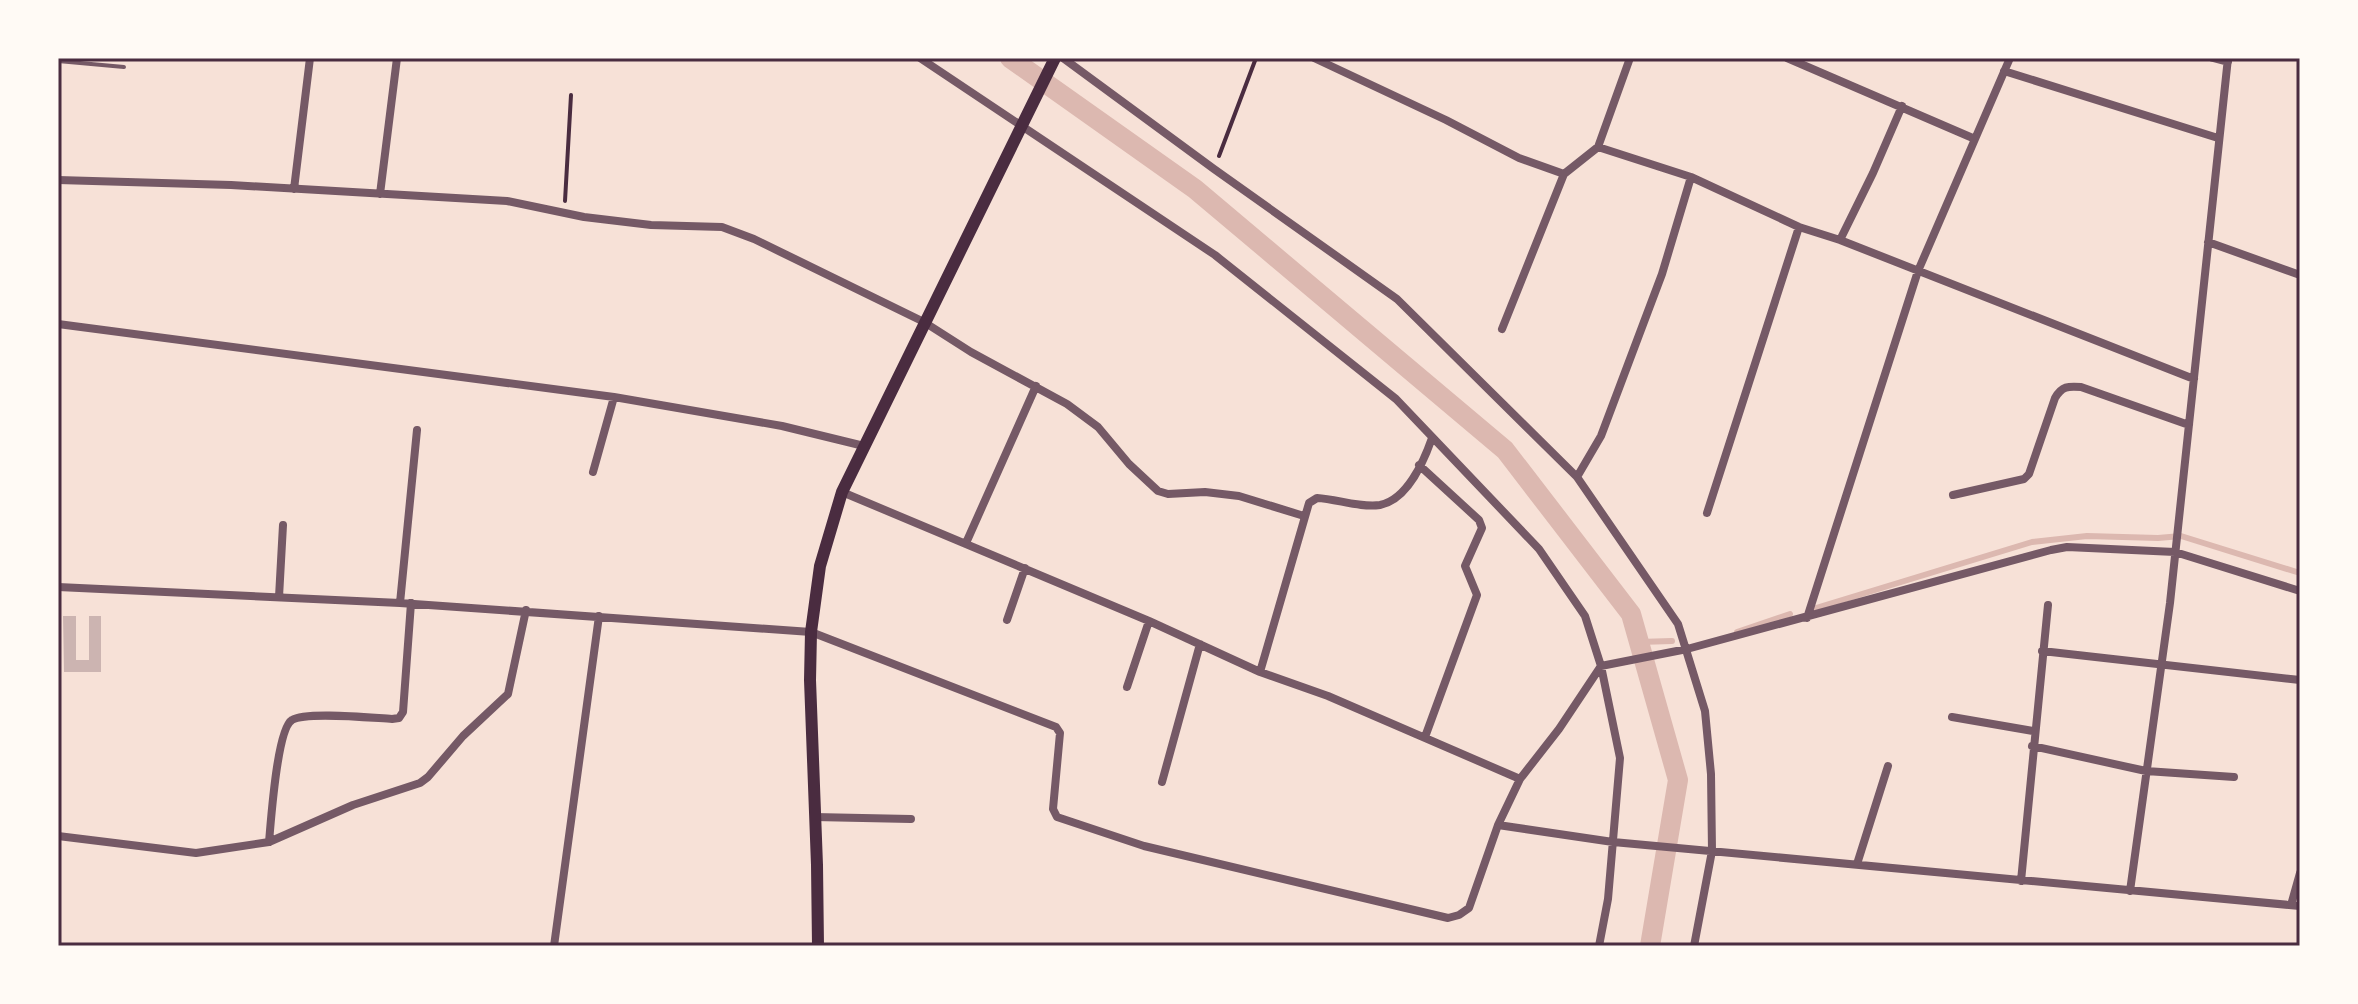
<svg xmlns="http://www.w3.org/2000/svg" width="2358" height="1004" viewBox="0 0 2358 1004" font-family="Signika,sans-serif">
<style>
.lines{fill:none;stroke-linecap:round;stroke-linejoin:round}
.stream{stroke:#dcb8b0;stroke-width:6}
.canal{stroke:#dcb8b0;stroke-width:20}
.building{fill:#ccb4b1}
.path{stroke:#4a2c40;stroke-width:4}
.service{stroke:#755966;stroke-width:4}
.minor{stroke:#755966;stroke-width:8}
.secondary{stroke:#4a2c40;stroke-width:12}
.neatline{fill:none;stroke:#4a2c40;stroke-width:3}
</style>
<rect width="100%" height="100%" fill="#f7e1d7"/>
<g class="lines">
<path class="stream" d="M1816,608L2032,542L2087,536L2158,538L2181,536L2300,573
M1737,632L1790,614
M1639,642L1672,641"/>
<path class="canal" d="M1010,58L1195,189L1505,450L1631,614L1678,780L1650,946"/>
</g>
<path class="building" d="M63,616H76V660H89V616H101V672H64Z"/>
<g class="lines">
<path class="path" d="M1219,156L1256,58
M565,201L571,95"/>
<path class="service" d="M58,61L124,67"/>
<path class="minor" d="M920,58L1215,255L1396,399L1539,549L1585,616L1601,666L1620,758L1608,899L1599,946
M1063,58L1214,169L1397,299L1577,477L1678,624L1705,711L1711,774L1712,851L1694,946
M1314,58L1446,120L1519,158L1564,174L1598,147L1630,58
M1787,58L1975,139
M2213,58L2228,62
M2004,71L2218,138
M1598,147L1691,177L1799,227L1840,240L2194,379
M58,180L231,185L507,201L584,217L651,225L722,227L754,239L924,322L971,352L1067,404L1098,427L1129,464L1158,491L1168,494L1205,492L1239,496L1304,516
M294,189L310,58
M380,194L397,58
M1840,240L1873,173L1902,106
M2208,242L2300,275
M58,324L614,397L782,426L864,446
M1502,329L1564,174
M1419,465L1479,520L1482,528L1465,566L1477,595L1425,737
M593,472L614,397
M1577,477L1601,436L1662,274L1691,177
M842,492L1149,621L1260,672L1328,696L1520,779L1498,825L1613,842L2300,906
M1953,495L2024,479L2029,474L2055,398C2062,386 2068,386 2081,387L2189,425
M1707,513L1799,227
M966,543L1036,386
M58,587L400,603L811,632L1056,727L1060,733L1053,809L1057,817L1144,846L1448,918L1459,915L1469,908L1498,825
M279,597L283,525
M400,603L417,430
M1807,618L1918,271L2010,58
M1007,620L1025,568
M2042,651L2300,680
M1260,672L1309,503L1317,498C1337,499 1360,508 1380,505C1407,500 1424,461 1432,438
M1127,687L1149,621
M1952,717L2033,731
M2032,746L2146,771L2234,777
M1520,779L1559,729L1601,666L1687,649L2051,550L2067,547L2175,552L2300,591
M1162,782L1200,644
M814,817L911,819
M58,836L196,853L269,842L353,805L420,783L428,777L463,736L508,694L526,610
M269,842C271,821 277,729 292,720C306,711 373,718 392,719L399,718L403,712L411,603
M1857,864L1888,766
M2021,881L2048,605
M2130,891L2170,603L2228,58
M2291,905L2300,873
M554,946L599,616"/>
<path class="secondary" d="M818,946L817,865L810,680L811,632L820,566L842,492L1055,58"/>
</g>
<rect width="2358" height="1004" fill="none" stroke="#fffaf5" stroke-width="120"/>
<rect x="60" y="60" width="2238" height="884" class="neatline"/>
</svg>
